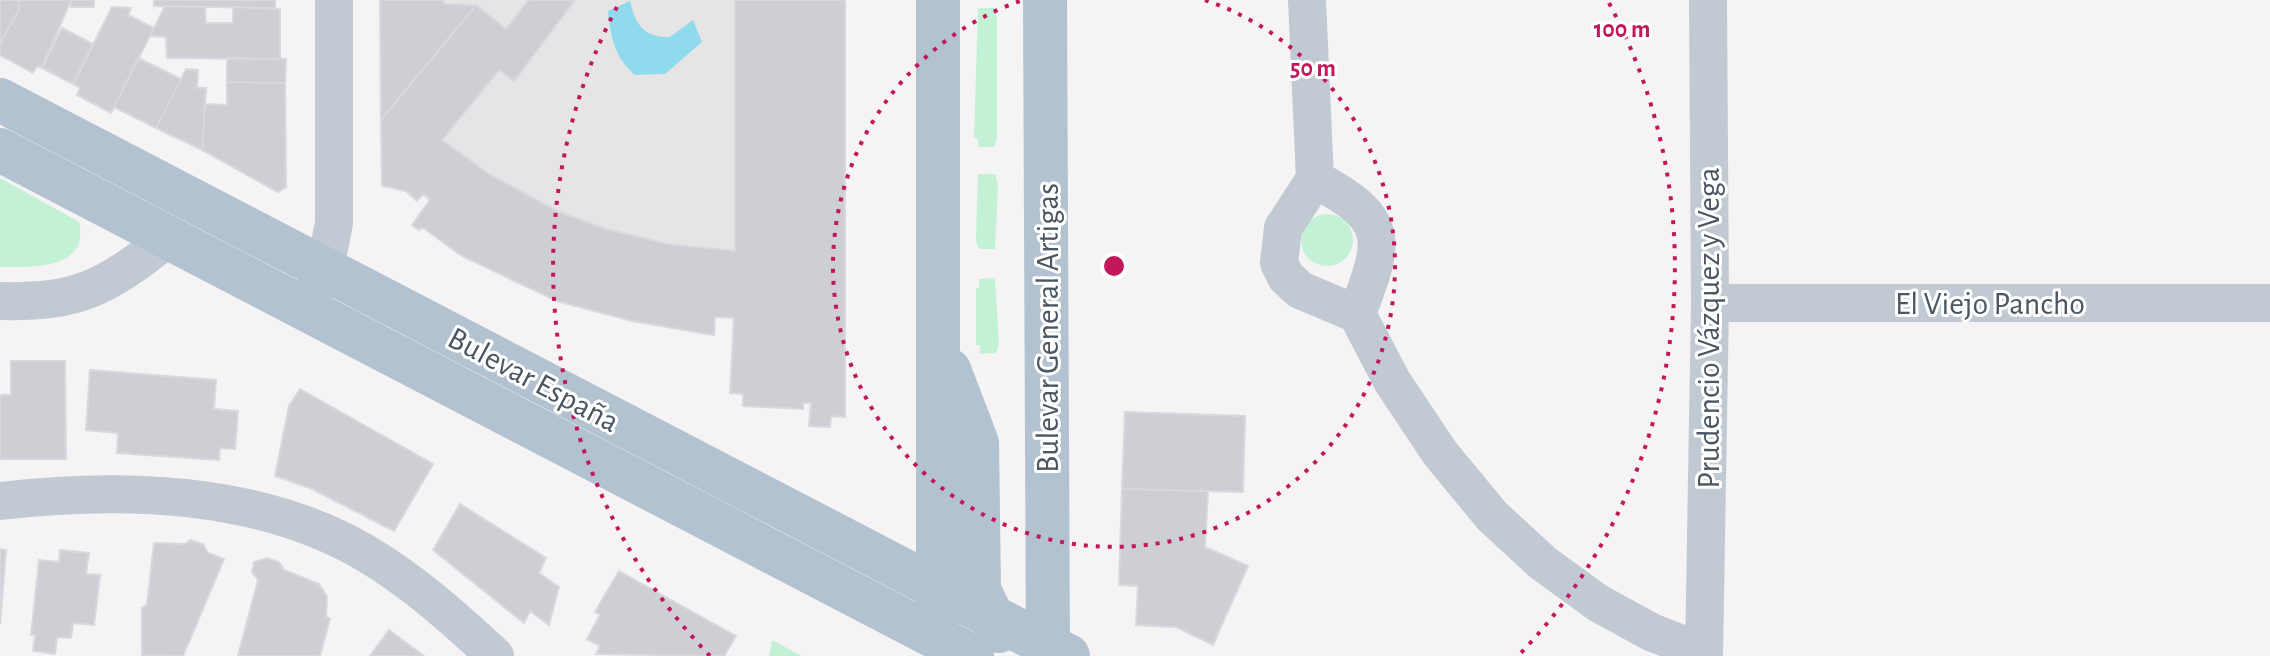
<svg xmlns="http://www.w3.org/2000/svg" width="2270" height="656" viewBox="0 0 2270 656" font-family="'Alegreya Sans',sans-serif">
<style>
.education{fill:#e6e4e5}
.green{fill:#c3f1d5}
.water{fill:#90daee}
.building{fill:#cdcfd5;stroke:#d7d9de;stroke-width:2}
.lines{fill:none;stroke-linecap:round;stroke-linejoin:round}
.minor{stroke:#c1cad2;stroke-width:38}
.major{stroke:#b3c2d1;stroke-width:44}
.ring{fill:none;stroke:#c2185b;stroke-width:4;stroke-dasharray:4 8}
.labels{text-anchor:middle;stroke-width:6;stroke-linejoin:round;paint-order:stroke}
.street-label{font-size:32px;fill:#4a5661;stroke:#fff}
.centre{fill:#c2185b;stroke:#fff;stroke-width:4}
.ring-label{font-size:24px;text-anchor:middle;font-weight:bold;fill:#c2185b;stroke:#fff;stroke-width:6;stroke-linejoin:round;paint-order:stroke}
</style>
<rect width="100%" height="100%" fill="#f5f3f3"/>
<path class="education" d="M380,0H845V417L831,416L830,427L809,426L810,403H803V409L743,406V394L730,393L733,318L715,317L714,335L594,312L513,282L462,256L422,228L419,230L412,225L429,200L423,195L417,201L406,191L382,186Z"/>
<path class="green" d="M978,8H994L997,18V138L994,147H978V139L974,138Z
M978,174H995L998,184L995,249H979L976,241Z
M0,178L79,222C90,271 30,267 0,267Z
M1301 240a26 26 0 1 1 52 0a26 26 0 1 1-52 0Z
M995,278L999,345L996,353L980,354V345H976V288H979V279Z
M772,640L802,656H769Z"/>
<path class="water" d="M630,1C635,24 644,38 670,37L693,20L702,42L665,74L635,75C615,58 610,36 608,11Z"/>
<path class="building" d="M0,0H18L19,9L0,44Z
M18,0H71L42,68L37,66L33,73L0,55V44L19,9Z
M71,0H94V7H71Z
M154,0H275V8L154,6Z
M380,0H443L444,4L476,5L381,120Z
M529,0H575L514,81L499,70L442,140L489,174L557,211L606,229L667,244L735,251V0H845V417L831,416L830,427L809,426L811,403H803V409L743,406V394L730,393L734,318L715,317L714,335L632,321L557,301L462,256L422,227L419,230L412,225L430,200L423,194L417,201L406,191L382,186L381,120L476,5L506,29Z
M165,6L205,7L206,23H233V7L280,9V59L167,58L166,37L150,36Z
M112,7L131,8L128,15L154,28L111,113L77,95L80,88L73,84Z
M62,28L93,44L73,84L42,68Z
M138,58L181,79L156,128L114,107Z
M227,58L286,59L285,83L227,82Z
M186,69L198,70L197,88H206L202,150L156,128Z
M227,82L285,83L286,187L278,192L202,150L205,104L227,105Z
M11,361H65L66,459H0V395H11Z
M90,370L216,380L214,409L238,411L235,449L220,448L219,460L117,453L118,433L86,430Z
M300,389L433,464L394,531L310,488L275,476L289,406Z
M1125,412L1245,416L1243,492L1122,489Z
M1122,489L1208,491L1205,547L1248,566L1213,645L1176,627L1136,625L1138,586L1119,585Z
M460,504L546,558L539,573L559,587L549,625L530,611L524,623L433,550Z
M190,540L203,544L208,553L224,559L183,656L142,655V608L147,604L154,543L186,544Z
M0,549L6,550L0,624Z
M60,550L89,553L86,574L100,575L94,625L73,623L71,638L57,637L55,654L33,651L35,635H31L39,560L59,562Z
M267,558L279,562L284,570L319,584L327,597L326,616L330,619L320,656H238L258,580L252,572L254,562Z
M619,571L736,636L724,656L596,654L600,646L587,639L600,615L595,612Z
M389,630L424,656H370Z"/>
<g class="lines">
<path class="minor" d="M1307,0L1315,179L1283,228L1279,263L1286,277L1300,290L1357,314L1392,381L1440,453L1492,516L1543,563L1598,603L1651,632L1704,653
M1315,179C1391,220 1386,238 1357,314
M313,294L325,269L334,223V0
M0,301C79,303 107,287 168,238
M1710,303H2270
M0,501C121,487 259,490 367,554C414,582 455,619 495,656
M1704,656L1710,303L1708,0"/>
<path class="major" d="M938,0V614
M1045,0L1048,656
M0,100L1068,656
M0,150L972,656
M949,370L977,443L979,590L999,631"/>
</g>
<g class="ring">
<path d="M1205 0A281 281 0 1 1 1023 0"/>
<path d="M710 656A561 561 0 0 1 619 3M1609 3A561 561 0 0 1 1518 656"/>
</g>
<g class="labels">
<g class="street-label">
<text x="1990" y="314">El Viejo Pancho</text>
<text transform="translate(1047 328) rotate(-90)" y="11">Bulevar General Artigas</text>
<text transform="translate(1708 328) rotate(-90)" y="11">Prudencio Vázquez y Vega</text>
<text transform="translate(534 379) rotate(28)" y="11">Bulevar España</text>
</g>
</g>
<circle cx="1114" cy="266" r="12" class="centre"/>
<g class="ring-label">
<text x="1622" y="37">100 m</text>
<text x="1313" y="76">50 m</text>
</g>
</svg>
